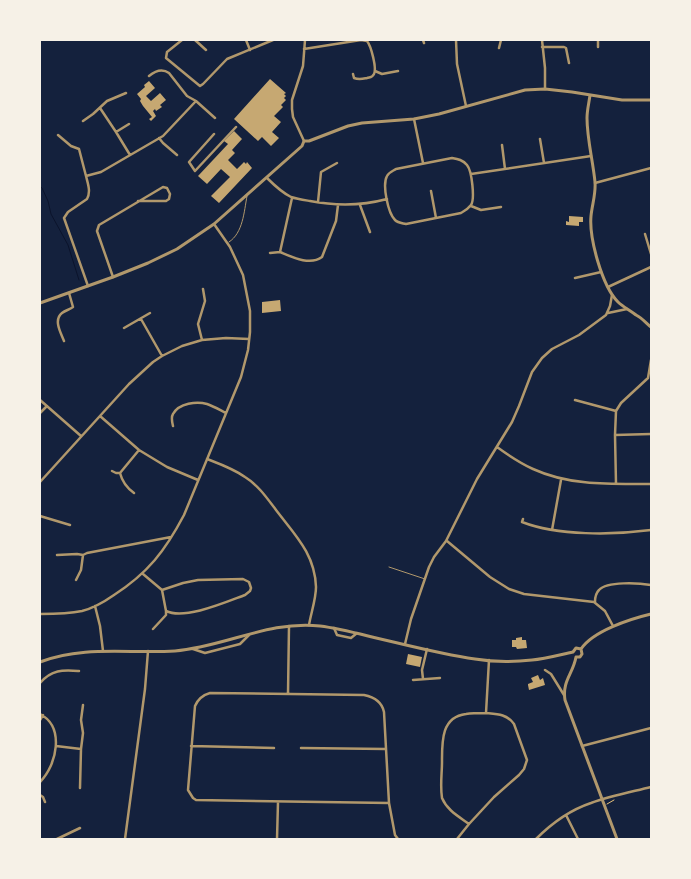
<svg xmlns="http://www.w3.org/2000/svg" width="691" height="879" viewBox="0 0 691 879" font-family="Figtree,sans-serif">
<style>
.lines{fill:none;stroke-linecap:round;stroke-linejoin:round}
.stream{stroke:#0b132b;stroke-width:1}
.building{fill:#c6a872}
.path{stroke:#e5c07b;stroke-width:1}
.service{stroke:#b1986c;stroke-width:1}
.minor{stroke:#b1986c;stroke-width:2.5}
.tertiary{stroke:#b1986c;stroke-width:3}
</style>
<rect width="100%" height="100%" fill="#14213d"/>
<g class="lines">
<path class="stream" d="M40,186L42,188L48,201L51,214L68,245L79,280"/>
</g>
<path class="building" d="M270,79L286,93L284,94L286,96L284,98L286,100L281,105L283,107L274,116L281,122L272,132L279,138L271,146L262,137L258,141L234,119Z
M149,81L155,88L146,96L151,101L160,93L166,100L160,105L162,107L156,111L155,109L153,111L156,116L151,121L149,119L152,117L143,106L140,101L141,99L137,94L145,87L144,85Z
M234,131L242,139L232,150L235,153L228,160L237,169L244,162L246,164L247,162L252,168L219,203L211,196L230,177L221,169L207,184L198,176L228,144L224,141Z
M569,216L583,217V222H579V226L566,225V221L569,222Z
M280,300L281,311L262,313V302Z
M522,637V640H526L527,648L517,649L516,647H512V640H516V638Z
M408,654L422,657L420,667L406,664Z
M538,675L540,680L543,678L545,685L529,690L528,685V684L533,682L531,678Z"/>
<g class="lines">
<path class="path" d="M607,804L614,800"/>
<path class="service" d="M229,242C243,233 244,212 247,196
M389,567L425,579"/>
<path class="minor" d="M182,40L167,52L166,58L200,86L203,84L227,59L273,40
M195,40L206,50
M246,40L250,50
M423,40L424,43
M456,40L457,64L466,106
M542,40L545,68V89
M598,40V47
M542,47H564L566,48L569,63
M499,48L501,40
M304,49L361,40L367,41C371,46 377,68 374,74C372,78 370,77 367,78C362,79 359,80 354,78L353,74
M375,71L382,74L398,71
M196,101L215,118
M100,108L116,132L130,155
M414,119L423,163
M83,121L93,114L107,101L126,93
M116,132L129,124
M214,134L189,162L195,171L236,127
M58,135L71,146L79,149L86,176
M159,138L163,143L177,155
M540,139L544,163
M304,141L293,117L292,109V100L303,66L305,40
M502,145L505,169
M452,158C458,159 463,160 467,165C472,171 475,199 471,205C468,209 465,211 461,213L406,224C402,223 398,223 395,220C388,213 382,185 387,176C389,172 393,171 396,169Z
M471,174L591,156
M267,178C274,185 281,192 291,197C297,199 304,200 310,201C336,206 361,206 387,199
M595,183L651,168
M431,191L436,218
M292,198L280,252C292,257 310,266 322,257L336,221L338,205
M318,202L321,172L337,163
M360,205L370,232
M471,206L481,210L501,207
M645,234L651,254
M270,253L280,252
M113,277L97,231L99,225L163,187L167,188L170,194L169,199L166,201H138
M575,278L601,272
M88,286L64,218L68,212L87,199C91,192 88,184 86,176L101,172L163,136L196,101L187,96L169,73C162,68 155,71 149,76
M608,287L651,267
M608,313L627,309
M141,319L162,356
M124,328L150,313
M202,340L198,324L205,301L203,289
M64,341C61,333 53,320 62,313C66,310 69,310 73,307L69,293
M40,400L81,436
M575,400L616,411
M40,413L47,406
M100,416L139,450L167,467L198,480
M173,426C172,422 171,417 173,414C179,403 197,401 207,404C213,406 220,410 226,413
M615,435L651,434
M497,447C508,455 520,463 533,469C570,486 611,484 651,484
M207,459C220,464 234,469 245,477C258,485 267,498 276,510C295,535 315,554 316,587C316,599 311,613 309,625
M112,471L116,473H120C122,481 127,488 134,493
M120,473L139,450
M40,482L129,384L153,362L162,356L182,346L202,340L226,338L249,339
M616,484L615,435L616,411L621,403L648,378L651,360
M40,516L70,525
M523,519L522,522C558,536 613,535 651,530
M552,530L561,480
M447,541L490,577L509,589L524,594L594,602L605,611L613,626
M57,555L77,554L83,555
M143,574L162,590L166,611C185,620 226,602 245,595L250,591L251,588L249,582L243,579L198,580L183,583L162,590
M76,580L81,570L83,555L87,553L171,537
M595,602C595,597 596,593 599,590C607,581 639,583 651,585
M95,606L100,626L103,651
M40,614C54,614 68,614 82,611C94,608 104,602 114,595C148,573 165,551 184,515L241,377L248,350L250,332V311L243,275L230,247L214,224
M334,628L337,635L351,638L357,633
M153,629L166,615V611
M405,644L411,619L429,567L434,557L446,541L477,479L512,422L519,406L532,372L542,358L552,349L579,335L606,315L610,306L612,295
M193,649L205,653L240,644L249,635
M545,670L551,674L564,695
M423,679L422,670L427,649
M413,680L440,678
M40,683C52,669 63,670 79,671
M288,694L289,626
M40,714C65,727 57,765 40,782
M40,720L43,715
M56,746L81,749
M191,746L274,748
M582,746L651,728
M301,748L386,749
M80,788L81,749L83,733L81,720L83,705
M40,795L43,797L45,802
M389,803L196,800L193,798L188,790L195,706C198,699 203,695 210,693L364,695C374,697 382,702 384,712L389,803L395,835L398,839
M566,815L578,839
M469,824C458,816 447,810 442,798C440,786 442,773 442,762C442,742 441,717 466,714C472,713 479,713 486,713L489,660
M57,839L80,828
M125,839L145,689L148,651
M277,839L278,802
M457,839L469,824L494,797L519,775L524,769L527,760L514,724C507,714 497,714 486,713
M536,839C551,824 570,810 591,803C610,796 631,792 651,787"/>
<path class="tertiary" d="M590,95C589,103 587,110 587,118C587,139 593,161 595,182C596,194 592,205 591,216C589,238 602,286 618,302C623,307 630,310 636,315C642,318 646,323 651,327
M40,303L113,277L148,263L177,249L214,224L302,146L304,141H309L348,126L362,123L414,119L439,114L525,90L545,89L572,92L622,100H651
M581,649C593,631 630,619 651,614
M573,652L576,648L581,649
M576,657C573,674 562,681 565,700L617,839
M576,657H580L582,654L581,649
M40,662C83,645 130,654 175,651C224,647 270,620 320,626C336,628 352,632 368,636C403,644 439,654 475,659C493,662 514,662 532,660C545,659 559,655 573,652"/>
</g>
<rect width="691" height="879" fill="none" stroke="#f6f1e7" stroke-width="82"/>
</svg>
